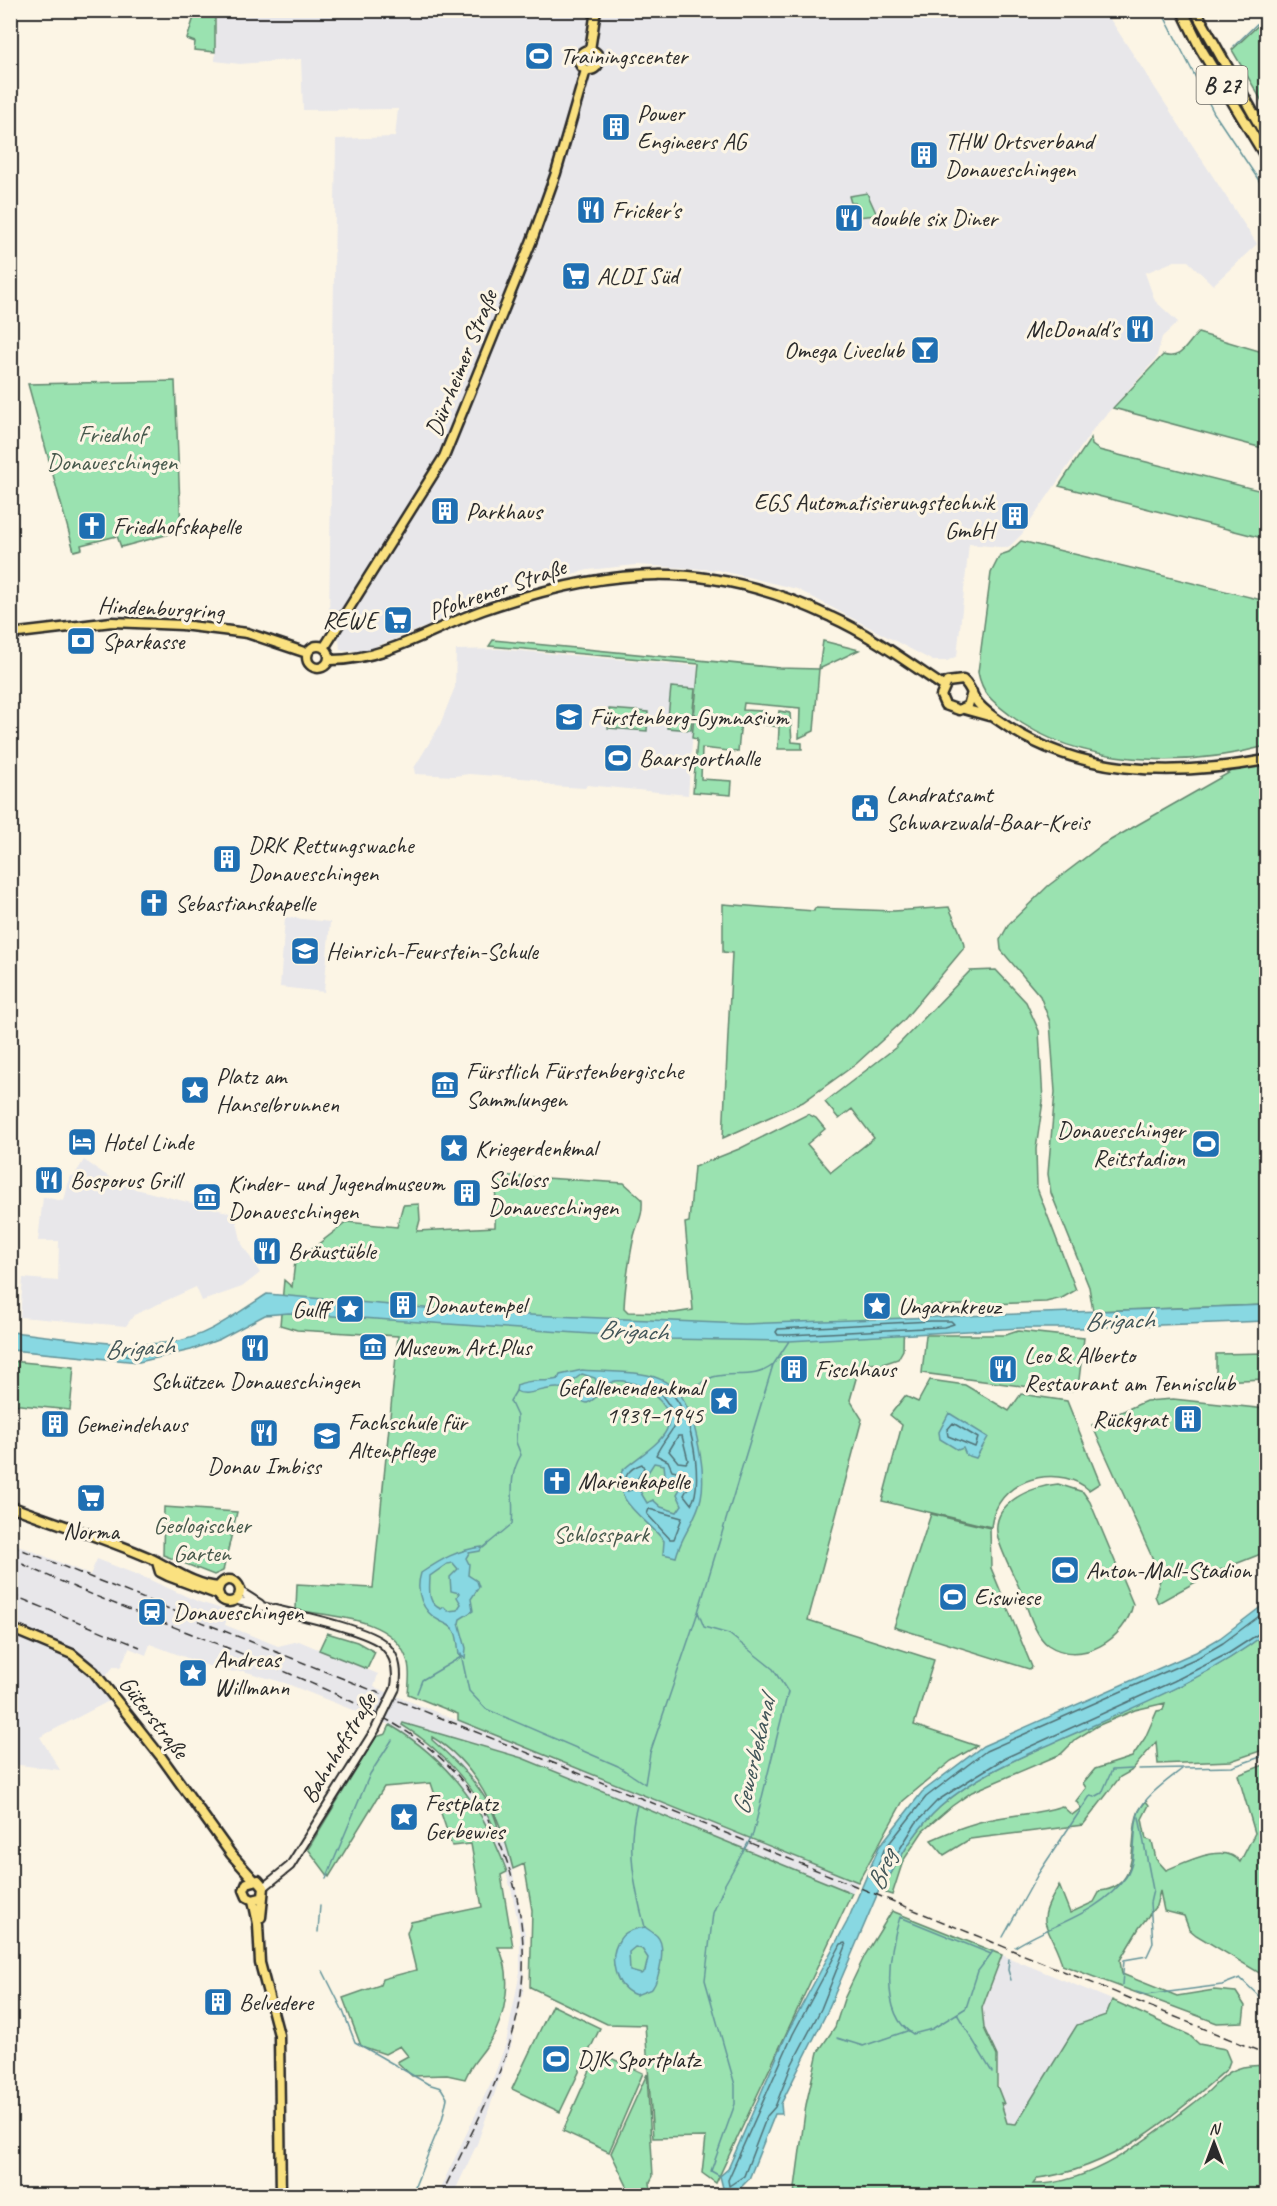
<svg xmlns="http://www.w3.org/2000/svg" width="1277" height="2206" viewBox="0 0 1277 2206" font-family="Caveat,sans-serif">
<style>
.built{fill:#e8e7ea}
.green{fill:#9ae2b0;stroke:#62866e;stroke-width:1.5}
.water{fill:#88d8e2;stroke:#639399;stroke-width:1.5;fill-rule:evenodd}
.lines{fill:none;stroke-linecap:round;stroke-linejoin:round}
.shore{stroke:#507074;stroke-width:1.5}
.stream{stroke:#639399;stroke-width:1.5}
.minor-casing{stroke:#2b2b2b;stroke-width:11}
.major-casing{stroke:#2b2b2b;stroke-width:13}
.highway-casing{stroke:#2b2b2b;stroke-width:14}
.minor{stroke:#fcf5e5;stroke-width:7}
.major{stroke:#fae180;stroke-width:8}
.highway{stroke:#fae180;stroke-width:9}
.rail{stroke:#2b2b2b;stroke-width:1.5;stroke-dasharray:9 4.5;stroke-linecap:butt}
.minor-bridge-casing{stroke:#2b2b2b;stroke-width:11;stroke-linecap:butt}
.minor-bridge{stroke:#fcf5e5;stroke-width:7}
.labels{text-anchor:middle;stroke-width:6;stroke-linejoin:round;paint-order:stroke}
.shield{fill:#fcf5e5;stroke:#6a6863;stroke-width:1.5}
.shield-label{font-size:22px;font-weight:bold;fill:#2b2b2b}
.poi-label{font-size:24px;fill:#2b2b2b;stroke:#fcf5e5;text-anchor:start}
.street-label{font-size:24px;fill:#2b2b2b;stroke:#fcf5e5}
.park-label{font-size:24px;fill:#47594c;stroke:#fcf5e5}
.water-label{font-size:26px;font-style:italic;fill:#425659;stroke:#fcf5e5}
</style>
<rect width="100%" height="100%" fill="#fcf5e5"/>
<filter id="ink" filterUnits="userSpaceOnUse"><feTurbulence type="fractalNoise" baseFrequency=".0167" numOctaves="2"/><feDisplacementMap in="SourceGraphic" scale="12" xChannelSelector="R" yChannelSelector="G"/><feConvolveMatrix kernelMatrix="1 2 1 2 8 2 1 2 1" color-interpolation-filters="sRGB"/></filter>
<g filter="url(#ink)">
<path class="built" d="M590,10V14L601,19L603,10L1118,11L1119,13L1110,19L1257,244L1213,285L1188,261H1175L1145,273L1155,301L1178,322L1162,337L1156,359L1094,428L1022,534L1008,548L969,544L957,656L947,661H933L797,589L718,570L636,565L588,570L539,582L534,579L482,597L428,626L364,651L340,650L339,639L324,628L329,621L336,139L395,137L398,109L303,110L301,59L240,64L215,61L216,11Z
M499,649L698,666L688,795L587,785L585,788L551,786L534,779L469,774L454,776L415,774L414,768L439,727L455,687L456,650Z
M285,917L330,922L324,992L280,987Z
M84,1160L109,1177L136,1189L235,1214L242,1244L260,1273L242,1287L202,1301L196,1287L134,1315L126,1326L20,1317L23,1278L58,1281L59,1241H38L43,1197L64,1201L70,1176H74Z
M11,1542L90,1575L97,1559L148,1579L199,1602L229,1611L225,1625L278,1646L299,1641L378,1674L374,1687L858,1882L852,1893L522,1758L403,1723L402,1726L440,1754L460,1776L483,1808L500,1837L499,1831L482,1795L443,1750L432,1740V1737L458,1758L492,1805L509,1854L525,1934L523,1992L511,2046L477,2144L453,2195H437L494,2076L506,2043L520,1972V1934L512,1892L502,1860L479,1810L435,1758L390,1725L285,1683L243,1671L224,1672L150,1644L146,1655L129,1648L120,1668L114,1666L107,1675L98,1688L109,1701L40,1737L60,1770L11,1764Z
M1002,1955L1112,2000L1106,2015L1077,2025L1016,2124L1007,2123L999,2097L997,2056L984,2028L982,2008Z"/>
<path class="green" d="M215,14V52L194,50L195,42L187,39L194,17Z
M1266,18V108L1232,50Z
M867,193L877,215L857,217L855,203H851L849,196Z
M1198,333L1266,353V449L1113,408L1163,355C1182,361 1187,343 1198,333Z
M175,381L181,531L121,547L117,536L81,545L82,549L74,551L28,384Z
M1091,438L1092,445L1099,450L1266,492V539L1059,486Z
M1021,541L1266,601V746C1185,768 1079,767 1010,715C993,702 982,694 978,672L991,573L1000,555L1009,552Z
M493,640L780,668L819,669L823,641L859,650L819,669L814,731L799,738L800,708L744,703L743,710L763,711V716L778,718L779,711L790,713L792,742L802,743V749H778L779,727L741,721L738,752L702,748L701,779L732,781L731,795L693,792L697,739L692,738L699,664L489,646Z
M671,687L695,689L691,730L667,728Z
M609,709L648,712L647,731L608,728Z
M1266,765V1305L1093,1311L1089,1287L1051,1193L1048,1174L1055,1092L1050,1022L1040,996L1001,950L1000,940L1009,924L1048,886L1102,845L1232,771Z
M723,904L814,911L815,908L894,911L949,907C953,918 965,939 964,948L903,1021L856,1064L803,1102L723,1138L732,953L723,952Z
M996,970L1026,1002L1039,1031L1043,1101L1036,1149L1037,1188L1076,1290L1062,1298L1046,1302L904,1307L903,1350L898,1359L880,1365L861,1361L850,1400L862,1419L808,1620L934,1660L914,1725L977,1746L951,1761L903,1801L858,1882L458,1720V1714L408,1694C409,1683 411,1668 406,1657C390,1617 333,1617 296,1610L297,1584L373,1588L398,1336L297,1330L280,1325L284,1280L292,1287L295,1262L347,1222L397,1227L403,1205L419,1204L420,1220L417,1231L495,1227L496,1175L624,1183L642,1199C643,1218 638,1220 634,1236C629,1261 625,1284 624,1308L628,1312L674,1313L693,1310L685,1223L689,1222L694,1167L739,1149L808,1114L816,1118L825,1129L807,1144L831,1172L874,1138L852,1109L839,1119L825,1102L895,1048L970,971Z
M1018,1331L1084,1338L1078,1388L1068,1392L922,1373L926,1335H1006Z
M1266,1353V1379L1216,1381V1354Z
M11,1361L74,1367L70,1410L11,1404Z
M930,1380L965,1385L1009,1411L1021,1394L1067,1401L1100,1483L1089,1490C1062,1466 1011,1475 996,1509C993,1514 992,1521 991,1527L882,1501L902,1425L890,1415L905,1396L918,1402Z
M1173,1399L1266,1409V1552L1210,1574L1158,1603L1155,1596L1161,1577L1092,1425L1146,1401Z
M1058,1484L1083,1492L1090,1502L1133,1604C1126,1639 1081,1667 1048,1645C1034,1635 1028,1608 1021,1592C1014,1575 1003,1556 998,1538C989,1503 1032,1486 1058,1484Z
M164,1507L237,1512L223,1571L214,1575L163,1555Z
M931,1514L990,1528L991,1568L1032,1667L1029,1669L894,1627Z
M327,1633L357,1642L375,1652L367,1669L319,1650Z
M1266,1633V1749L1231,1761L1158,1764L1156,1742L1131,1771L1120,1777L1083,1825L970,1839L944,1855L931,1840C951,1831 971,1823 993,1819C1017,1814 1039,1814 1062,1806L1072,1815L1081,1808L1076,1801L1086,1788L1083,1783L1095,1769L1132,1757L1145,1738L1157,1711L1163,1710L1165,1703L1135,1710L1097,1726L1076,1739L1061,1754L972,1792L952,1806L923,1831L903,1861L892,1895L883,1892L887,1883L883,1881L889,1877C903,1852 918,1827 940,1807C971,1779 1013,1760 1051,1743C1123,1710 1203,1682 1266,1633Z
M403,1723L522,1758L852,1893L716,2183L702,2173L706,2137L653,2138L645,2025L607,2024L530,1987L532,1910L524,1864L513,1869C501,1819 479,1765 432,1737V1740C459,1763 497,1801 500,1839C479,1793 446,1752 402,1725Z
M390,1725C448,1759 485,1810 507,1872L501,1875L513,1947H498C514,1974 506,2019 488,2044C479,2058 472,2062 465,2079L447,2075L412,2076L397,2062L408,2056L400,2046L385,2054L361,2046L343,1998L380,1985L382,1979L416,1970L407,1933L411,1922L482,1907L471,1844L452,1846L431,1783L384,1787L329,1877L308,1849L376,1737L386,1734Z
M1266,1764V1977L1196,1935L1189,1929L1184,1916L1164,1911L1160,1891L1156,1906L1139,1928L1120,1960L1122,1974L1177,1996L1214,1990L1236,1992L1245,2006L1243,2022L1217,2023L1062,1965C1059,1949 1046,1931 1045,1921C1044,1909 1054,1895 1059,1885L1070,1913L1094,1902L1100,1891C1143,1887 1128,1837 1138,1813C1139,1809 1144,1804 1146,1801L1149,1805L1142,1819L1146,1839L1152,1841L1156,1859L1166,1870C1184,1863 1225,1841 1240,1862L1255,1833L1238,1775Z
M892,1911L1002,1955L982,2008L984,2028L997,2056V2086L1004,2104L1001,2103L1007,2123L1016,2124L1077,2025L1106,2015L1112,2000L1189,2035L1199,2044L1225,2049L1230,2061L1227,2069C1172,2117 1114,2169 1038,2178L1033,2184C1093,2186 1158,2131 1203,2096C1212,2089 1220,2078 1230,2072C1241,2066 1255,2065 1266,2066V2195H794L806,2105L818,2052L835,2027L844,1999L865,1955Z
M552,2005L600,2028L560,2112L512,2089Z
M598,2052L643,2073L609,2152L563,2131Z
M647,2074L653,2176L650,2182L651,2192L643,2194L641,2189L630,2192L611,2153Z"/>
<path class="water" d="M267,1294L481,1313L744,1324L1266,1305V1321L1080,1328H1021L789,1341L664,1339L289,1313L265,1315L220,1339L191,1350L139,1362L11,1350V1332C63,1337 120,1349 172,1342C206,1338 239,1312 267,1294Z
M582,1370C644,1375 681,1363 697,1438C701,1457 705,1479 701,1498C697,1519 681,1536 676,1557L663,1554L664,1541C648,1519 611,1502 622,1471C643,1450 694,1430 654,1395C645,1387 627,1379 615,1381C606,1382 599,1399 587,1403C574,1401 571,1388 558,1388C545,1387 526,1398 516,1391L517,1385C532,1378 544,1383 558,1379L560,1375ZM582,1374L595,1378L597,1383L592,1394L586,1393L569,1384ZM654,1463L664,1465L666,1483L671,1482L676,1476H681L684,1482L677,1494L682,1505L677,1512L661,1507L653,1500L647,1503L638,1488Z
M949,1413L988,1437L976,1458L966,1455L963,1448L958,1450L940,1439L939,1432Z
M482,1547L480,1551L469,1553L466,1558L469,1564L468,1575L477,1581L479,1587L471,1599L473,1611L460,1619L459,1623L466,1648L465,1658L459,1655C458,1648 458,1638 455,1632C451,1625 446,1624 440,1621C422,1612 415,1592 421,1573C442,1559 457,1550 482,1547ZM453,1563L458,1569L450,1577L451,1591L459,1593L457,1597L461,1604L457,1610L448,1611L444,1607L441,1609C426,1603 430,1588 430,1576L447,1564Z
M1266,1603V1633C1203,1682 1124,1711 1051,1744C1013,1760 971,1779 940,1807C918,1827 903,1852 889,1877L883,1881L827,2012L781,2104L782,2114H775L749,2179L733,2195H721L724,2192L720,2176L728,2169L788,2031L847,1922L879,1847L922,1792L983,1746L1196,1652L1220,1638Z
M645,1927C649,1930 654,1933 657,1936C667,1946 659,1979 652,1989L636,1995C615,1988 607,1958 620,1939C625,1930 636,1929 645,1927ZM635,1947L642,1949L648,1958L645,1971L641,1974L630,1971L629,1952Z"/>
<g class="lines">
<path class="shore" d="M931,1321H951L954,1324L944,1327L789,1335H778L776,1332L778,1329Z
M124,1349H149L152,1352C145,1358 128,1358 121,1352Z
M660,1388C689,1388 706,1486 691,1504L684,1495L691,1482L686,1473L672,1470L668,1461L656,1455C670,1425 689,1428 659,1392Z
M953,1423L978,1438L975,1447L948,1436L947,1430Z
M682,1436L688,1460L686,1463L678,1462L669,1451L678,1436Z
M642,1464L644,1468L631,1490L627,1491C620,1478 630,1468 642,1464Z
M649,1509L682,1518L674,1539H670L647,1514Z
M1266,1611L1223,1643L1199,1657L986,1751L926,1797L884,1850L874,1876L877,1877L885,1873L916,1823L937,1801L974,1777L1005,1758L1174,1681L1229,1653L1266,1629
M845,1943L846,1946L821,2009L792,2064L775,2107L767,2116L744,2176L729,2186L728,2180L793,2034L841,1944Z"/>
<path class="stream" d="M1161,10L1214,113L1266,191
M1234,46L1266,15
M681,1396C692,1393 700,1381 713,1377C734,1371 754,1380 773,1365
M483,1548L512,1524C515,1497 506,1481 521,1455L516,1442L517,1416L510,1401L516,1391
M461,1654L469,1691L486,1709L618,1766L645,1784L650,1753L698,1612
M417,1693L422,1680L461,1657
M1139,1769L1232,1767L1266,1755
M637,1805C626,1846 634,1887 645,1927
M326,1879L370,1774L392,1740
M318,1932L320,1905
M1003,1937L1038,1874L1090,1796L1095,1797L1102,1793L1112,1770L1132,1769
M1015,1947C1053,1923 1098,1915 1126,1877C1138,1859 1132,1834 1138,1814C1143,1797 1168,1780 1182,1769
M991,1954L900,1917C890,1948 878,2014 913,2034L932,2029L966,2008L978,1971L991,1954L993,1951
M1009,1959L1008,1970L1011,1980
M323,1971L343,2011L355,2042L428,2084L441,2088L447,2098L442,2120L411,2196
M1122,1985L1124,1960L1147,1956L1153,1943L1150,1903L1153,1890L1139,1817
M1136,1992L1146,1995L1222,1985L1240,1978L1266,2003
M957,2014L992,2072
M837,2038L863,2046L907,2031
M720,2176L711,2171L735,2104V2085L705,1980L713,1913L725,1884L753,1834L788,1692L773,1669L729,1634L704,1627L698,1612L773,1365L789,1341"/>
<g class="minor-casing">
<path id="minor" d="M241,1592L260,1604
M236,1600C267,1609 367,1627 385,1646C397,1658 398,1674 395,1689
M264,1887L290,1866L375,1730"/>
</g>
<g class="major-casing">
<path id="major" d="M579 60a10 10 0 1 1 20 0a10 10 0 1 1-20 0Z
M590,50L596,10
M10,634L112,622L182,625L247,633L307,653
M307 657a11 11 0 1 1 22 0a11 11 0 1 1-22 0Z
M324,648L444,457L532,240L556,173L586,70
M329,660C384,661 433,628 483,610C609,566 708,558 831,617C871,635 907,662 943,686
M972,692L968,706L959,710L945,705L941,696L947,682L963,680C970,686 971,692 975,699C979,706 988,713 995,718C1075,777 1173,777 1266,760
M964,709L989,716
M10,1506C57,1524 105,1538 150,1558C173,1569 193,1585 219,1587
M157,1562L160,1572L168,1576L219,1595
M218 1591a11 11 0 1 1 22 0a11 11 0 1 1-22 0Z
M10,1628L72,1654L94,1672L162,1758L231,1854L254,1880
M253,1900L258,1924L260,1963L279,2035L281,2196
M261,1917L264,1887L258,1880L247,1883L244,1890L247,1897L253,1900L261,1898"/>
</g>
<g class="highway-casing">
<path id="highway" d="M1182,10L1201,49L1266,157
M1195,10L1266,136"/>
</g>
<use href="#minor" class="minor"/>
<use href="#major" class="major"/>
<use href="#highway" class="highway"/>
<path class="rail" d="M10,1545L633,1795L1266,2054
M10,1558C106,1605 209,1637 306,1681C347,1699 389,1717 424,1744C508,1808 541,1929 514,2029C498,2087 466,2142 441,2196
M10,1594L140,1647"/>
<g class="minor-bridge-casing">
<path id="minor-bridge" d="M375,1730L395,1689"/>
</g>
<use href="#minor-bridge" class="minor-bridge"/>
</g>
</g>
<defs>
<g id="stadium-square" transform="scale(1.5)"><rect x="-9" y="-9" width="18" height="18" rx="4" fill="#1f6fb2" stroke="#fcf5e5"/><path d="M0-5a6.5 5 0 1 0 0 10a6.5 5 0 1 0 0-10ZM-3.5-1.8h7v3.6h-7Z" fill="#fff"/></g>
<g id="building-square" transform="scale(1.5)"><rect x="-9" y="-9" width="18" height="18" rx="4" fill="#1f6fb2" stroke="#fcf5e5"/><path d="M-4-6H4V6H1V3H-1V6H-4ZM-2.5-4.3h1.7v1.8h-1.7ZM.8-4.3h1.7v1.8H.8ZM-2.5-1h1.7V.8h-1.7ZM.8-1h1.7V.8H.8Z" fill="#fff"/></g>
<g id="restaurant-square" transform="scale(1.5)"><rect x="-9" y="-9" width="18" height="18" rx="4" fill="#1f6fb2" stroke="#fcf5e5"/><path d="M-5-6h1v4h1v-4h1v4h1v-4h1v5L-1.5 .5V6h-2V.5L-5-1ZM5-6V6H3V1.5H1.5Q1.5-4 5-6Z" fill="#fff"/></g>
<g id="supermarket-square" transform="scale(1.5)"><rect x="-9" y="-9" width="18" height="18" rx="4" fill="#1f6fb2" stroke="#fcf5e5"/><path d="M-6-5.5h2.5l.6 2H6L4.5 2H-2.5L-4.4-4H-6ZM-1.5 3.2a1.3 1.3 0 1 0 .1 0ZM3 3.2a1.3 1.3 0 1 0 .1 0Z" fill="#fff"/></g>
<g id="bar-square" transform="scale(1.5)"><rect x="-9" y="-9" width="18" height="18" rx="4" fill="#1f6fb2" stroke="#fcf5e5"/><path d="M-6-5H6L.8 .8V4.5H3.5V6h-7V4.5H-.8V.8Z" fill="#fff"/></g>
<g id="church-square" transform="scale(1.5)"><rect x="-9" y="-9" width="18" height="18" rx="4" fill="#1f6fb2" stroke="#fcf5e5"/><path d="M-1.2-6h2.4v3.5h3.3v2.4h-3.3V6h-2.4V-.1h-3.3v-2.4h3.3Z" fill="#fff"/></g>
<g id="bank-square" transform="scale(1.5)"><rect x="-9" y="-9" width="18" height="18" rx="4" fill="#1f6fb2" stroke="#fcf5e5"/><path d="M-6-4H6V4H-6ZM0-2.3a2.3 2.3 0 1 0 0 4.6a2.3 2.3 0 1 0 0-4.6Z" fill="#fff"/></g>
<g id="school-square" transform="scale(1.5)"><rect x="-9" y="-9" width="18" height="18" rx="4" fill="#1f6fb2" stroke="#fcf5e5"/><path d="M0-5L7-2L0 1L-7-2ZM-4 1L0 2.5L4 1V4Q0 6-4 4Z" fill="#fff"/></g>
<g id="civic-square" transform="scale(1.5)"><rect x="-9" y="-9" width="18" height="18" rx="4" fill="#1f6fb2" stroke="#fcf5e5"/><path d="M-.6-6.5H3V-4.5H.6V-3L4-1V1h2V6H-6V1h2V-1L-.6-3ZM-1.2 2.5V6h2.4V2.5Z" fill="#fff"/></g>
<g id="museum-square" transform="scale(1.5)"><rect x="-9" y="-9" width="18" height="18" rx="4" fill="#1f6fb2" stroke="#fcf5e5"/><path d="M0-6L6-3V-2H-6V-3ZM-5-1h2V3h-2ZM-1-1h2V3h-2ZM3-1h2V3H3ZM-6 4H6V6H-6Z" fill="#fff"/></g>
<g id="sight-square" transform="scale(1.5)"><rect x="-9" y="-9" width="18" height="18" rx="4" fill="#1f6fb2" stroke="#fcf5e5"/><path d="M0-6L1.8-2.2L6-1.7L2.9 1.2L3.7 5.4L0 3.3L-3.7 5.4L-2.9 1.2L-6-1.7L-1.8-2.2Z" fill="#fff"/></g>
<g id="hotel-square" transform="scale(1.5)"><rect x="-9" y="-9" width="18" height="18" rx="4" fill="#1f6fb2" stroke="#fcf5e5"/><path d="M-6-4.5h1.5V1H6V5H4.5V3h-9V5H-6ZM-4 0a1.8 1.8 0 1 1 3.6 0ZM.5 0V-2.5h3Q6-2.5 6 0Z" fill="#fff"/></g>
<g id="university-square" transform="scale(1.5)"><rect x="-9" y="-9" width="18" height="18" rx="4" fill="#1f6fb2" stroke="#fcf5e5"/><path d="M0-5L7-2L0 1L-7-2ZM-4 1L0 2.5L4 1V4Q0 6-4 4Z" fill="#fff"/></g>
<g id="station-square" transform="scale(1.5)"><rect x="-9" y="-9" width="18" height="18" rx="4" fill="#1f6fb2" stroke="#fcf5e5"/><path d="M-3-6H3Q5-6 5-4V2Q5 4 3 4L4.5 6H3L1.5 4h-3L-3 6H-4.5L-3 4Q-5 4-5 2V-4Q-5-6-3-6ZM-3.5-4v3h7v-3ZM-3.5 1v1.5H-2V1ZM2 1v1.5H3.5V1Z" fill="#fff"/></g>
</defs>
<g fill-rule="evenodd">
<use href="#stadium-square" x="539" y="56"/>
<use href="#building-square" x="616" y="127"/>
<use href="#building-square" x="924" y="155"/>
<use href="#restaurant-square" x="591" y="210"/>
<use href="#restaurant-square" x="849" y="218"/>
<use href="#supermarket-square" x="576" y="276"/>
<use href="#restaurant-square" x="1140" y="329"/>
<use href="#bar-square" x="925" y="350"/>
<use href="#building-square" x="445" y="511"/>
<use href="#building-square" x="1015" y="516"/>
<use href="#church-square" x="92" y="526"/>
<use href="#supermarket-square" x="398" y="620"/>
<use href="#bank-square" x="81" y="641"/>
<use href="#school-square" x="569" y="717"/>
<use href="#stadium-square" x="618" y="758"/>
<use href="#civic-square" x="865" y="808"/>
<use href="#building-square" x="227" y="859"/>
<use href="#church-square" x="154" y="903"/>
<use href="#school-square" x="305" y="951"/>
<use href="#museum-square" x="445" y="1085"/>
<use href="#sight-square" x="195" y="1090"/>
<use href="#hotel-square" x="82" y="1142"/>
<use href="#stadium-square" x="1206" y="1144"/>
<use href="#sight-square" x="454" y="1148"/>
<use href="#restaurant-square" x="49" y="1180"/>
<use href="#building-square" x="467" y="1193"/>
<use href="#museum-square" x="207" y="1197"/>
<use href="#restaurant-square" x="267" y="1251"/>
<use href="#building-square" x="403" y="1305"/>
<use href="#sight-square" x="877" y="1306"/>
<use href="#sight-square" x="350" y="1309"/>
<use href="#museum-square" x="373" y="1347"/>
<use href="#restaurant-square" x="255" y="1348"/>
<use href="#building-square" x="794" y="1369"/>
<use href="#restaurant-square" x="1003" y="1369"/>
<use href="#sight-square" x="724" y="1401"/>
<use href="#building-square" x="1188" y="1419"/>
<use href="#building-square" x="55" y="1424"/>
<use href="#restaurant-square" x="264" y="1433"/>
<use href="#university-square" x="327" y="1436"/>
<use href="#church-square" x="557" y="1481"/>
<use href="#supermarket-square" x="91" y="1498"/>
<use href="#stadium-square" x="1065" y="1570"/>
<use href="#stadium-square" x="953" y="1597"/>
<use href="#station-square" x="152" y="1612"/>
<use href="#sight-square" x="193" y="1673"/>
<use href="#sight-square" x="404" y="1817"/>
<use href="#building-square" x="218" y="2002"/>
<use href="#stadium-square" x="556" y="2059"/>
</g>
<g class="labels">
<rect class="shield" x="1196.5" y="66" width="51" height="38" rx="4.5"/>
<g class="shield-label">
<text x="1222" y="93">B 27</text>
</g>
<g class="poi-label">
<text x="560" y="64">Trainingscenter</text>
<text x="637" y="121">Power<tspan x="637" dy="28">Engineers AG</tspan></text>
<text x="945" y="149">THW Ortsverband<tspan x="945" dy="28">Donaueschingen</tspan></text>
<text x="612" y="218">Fricker's</text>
<text x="870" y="226">double six Diner</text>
<text x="597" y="284">ALDI Süd</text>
<text x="1119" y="337" text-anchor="end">McDonald's</text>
<text x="904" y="358" text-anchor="end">Omega Liveclub</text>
<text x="994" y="510" text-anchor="end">EGS Automatisierungstechnik<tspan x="994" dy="28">GmbH</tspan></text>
<text x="466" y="519">Parkhaus</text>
<text x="113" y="534">Friedhofskapelle</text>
<text x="377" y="628" text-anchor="end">REWE</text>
<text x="102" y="649">Sparkasse</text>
<text x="590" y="725">Fürstenberg-Gymnasium</text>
<text x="639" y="766">Baarsporthalle</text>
<text x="886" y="802">Landratsamt<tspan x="886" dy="28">Schwarzwald-Baar-Kreis</tspan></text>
<text x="248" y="853">DRK Rettungswache<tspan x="248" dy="28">Donaueschingen</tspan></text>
<text x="175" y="911">Sebastianskapelle</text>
<text x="326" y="959">Heinrich-Feurstein-Schule</text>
<text x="466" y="1079">Fürstlich Fürstenbergische<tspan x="466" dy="28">Sammlungen</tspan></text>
<text x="216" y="1084">Platz am<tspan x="216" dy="28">Hanselbrunnen</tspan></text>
<text x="1185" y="1138" text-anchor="end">Donaueschinger<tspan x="1185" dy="28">Reitstadion</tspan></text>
<text x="103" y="1150">Hotel Linde</text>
<text x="475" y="1156">Kriegerdenkmal</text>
<text x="488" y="1187">Schloss<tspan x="488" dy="28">Donaueschingen</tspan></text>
<text x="70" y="1188">Bosporus Grill</text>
<text x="228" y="1191">Kinder- und Jugendmuseum<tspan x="228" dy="28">Donaueschingen</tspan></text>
<text x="288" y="1259">Bräustüble</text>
<text x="424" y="1313">Donautempel</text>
<text x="898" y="1314">Ungarnkreuz</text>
<text x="329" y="1317" text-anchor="end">Gulff</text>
<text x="394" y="1355">Museum Art.Plus</text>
<text x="1024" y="1363">Leo &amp; Alberto<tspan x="1024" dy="28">Restaurant am Tennisclub</tspan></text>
<text x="815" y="1377">Fischhaus</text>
<text x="255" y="1389" text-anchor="middle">Schützen Donaueschingen</text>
<text x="703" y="1395" text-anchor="end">Gefallenendenkmal<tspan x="703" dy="28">1939–1945</tspan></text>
<text x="1167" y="1427" text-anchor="end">Rückgrat</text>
<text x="348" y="1430">Fachschule für<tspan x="348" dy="28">Altenpflege</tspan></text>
<text x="76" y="1432">Gemeindehaus</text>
<text x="264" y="1474" text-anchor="middle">Donau Imbiss</text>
<text x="578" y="1489">Marienkapelle</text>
<text x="91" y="1539" text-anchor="middle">Norma</text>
<text x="1086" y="1578">Anton-Mall-Stadion</text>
<text x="974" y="1605">Eiswiese</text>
<text x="173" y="1620">Donaueschingen</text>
<text x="214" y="1667">Andreas<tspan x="214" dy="28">Willmann</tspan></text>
<text x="425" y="1811">Festplatz<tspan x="425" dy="28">Gerbewies</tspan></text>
<text x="239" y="2010">Belvedere</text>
<text x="577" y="2067">DJK Sportplatz</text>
</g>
<g class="street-label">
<text transform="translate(461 363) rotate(-68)" y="8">Dürrheimer Straße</text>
<text transform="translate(497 589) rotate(-19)" y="8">Pfohrener Straße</text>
<text transform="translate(161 608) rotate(3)" y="8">Hindenburgring</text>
<text transform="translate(154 1717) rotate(52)" y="8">Güterstraße</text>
<text transform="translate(338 1748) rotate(-59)" y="8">Bahnhofstraße</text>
</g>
<g class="park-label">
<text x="112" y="442">Friedhof<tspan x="112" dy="28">Donaueschingen</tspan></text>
<text x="202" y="1533">Geologischer<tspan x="202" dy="28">Garten</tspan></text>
<text x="601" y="1542">Schlosspark</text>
</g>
<g class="water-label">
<text transform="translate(1119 1320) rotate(-2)" y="9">Brigach</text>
<text transform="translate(633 1330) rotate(3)" y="9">Brigach</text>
<text transform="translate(139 1347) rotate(-4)" y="9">Brigach</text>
<text transform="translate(753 1756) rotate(-77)" y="9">Gewerbekanal</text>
<text transform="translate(881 1870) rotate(-69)" y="9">Breg</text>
</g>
</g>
<rect width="1277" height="2206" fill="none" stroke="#fcf5e5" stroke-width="36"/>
<rect x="18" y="18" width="1241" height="2170" fill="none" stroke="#2b2b2b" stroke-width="2" filter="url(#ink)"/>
<g transform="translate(1214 2143)" stroke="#fcf5e5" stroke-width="4.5" paint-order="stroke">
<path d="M0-4.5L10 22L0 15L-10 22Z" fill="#2b2b2b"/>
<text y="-9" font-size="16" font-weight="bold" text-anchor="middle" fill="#2b2b2b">N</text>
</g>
</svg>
